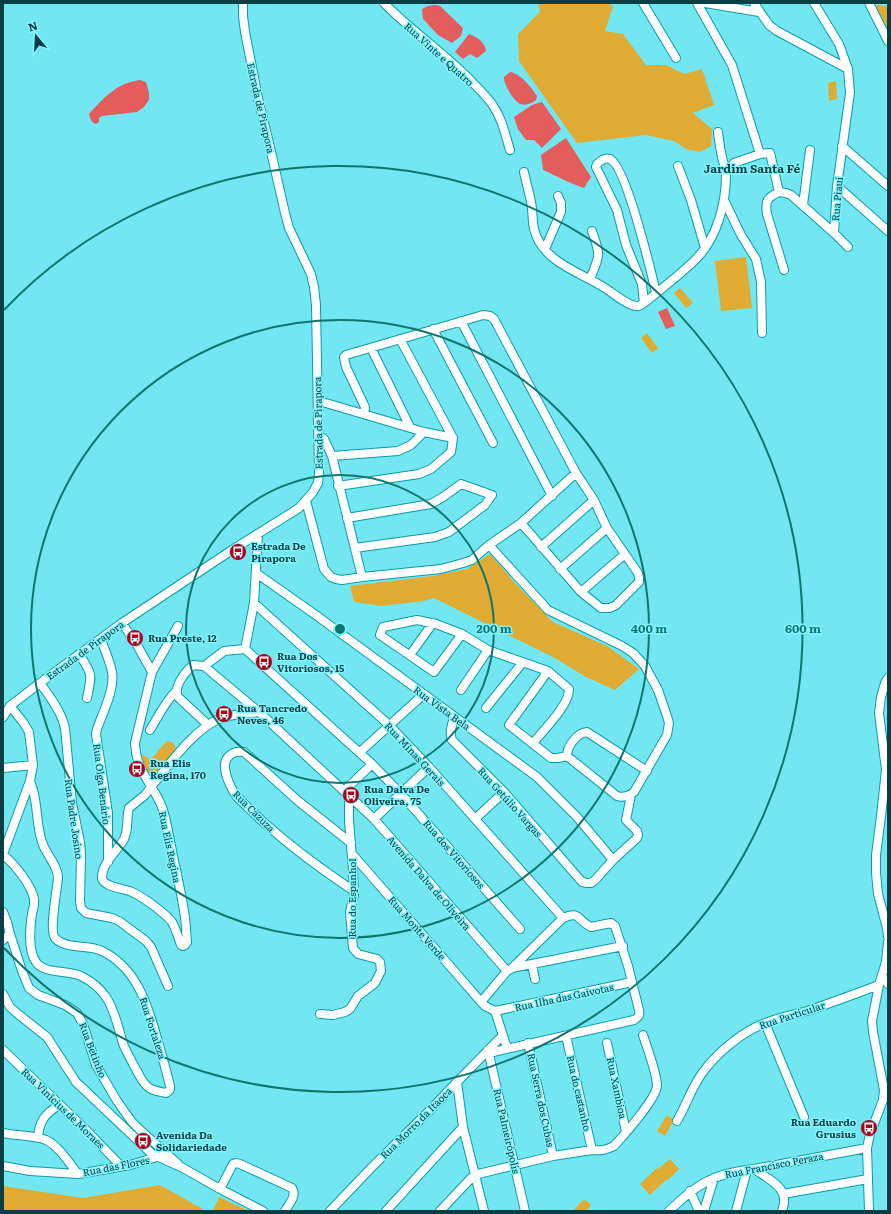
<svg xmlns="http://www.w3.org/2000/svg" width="891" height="1214" viewBox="0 0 891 1214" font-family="Literata,serif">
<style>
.green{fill:#dfab33}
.water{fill:#e35d5c}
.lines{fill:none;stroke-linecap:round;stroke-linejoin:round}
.minor-casing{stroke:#099da7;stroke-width:10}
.minor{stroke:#fff;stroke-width:8}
.ring{fill:none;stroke:#0f766e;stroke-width:2}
.labels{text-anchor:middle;stroke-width:3;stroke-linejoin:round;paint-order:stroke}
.street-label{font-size:10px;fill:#093f44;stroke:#80f4ff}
.poi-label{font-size:10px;font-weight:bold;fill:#093f44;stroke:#80f4ff;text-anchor:start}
.quarter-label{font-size:12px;font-weight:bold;fill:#093f44;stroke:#80f4ff}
.centre{fill:#0f766e;stroke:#80f4ff;stroke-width:2}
.ring-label{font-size:12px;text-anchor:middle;font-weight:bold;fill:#0f766e;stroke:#80f4ff;stroke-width:3;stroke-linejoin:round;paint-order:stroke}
</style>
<rect width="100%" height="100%" fill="#72e7f1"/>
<path class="green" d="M538,3H607L613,6L605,31L623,34L646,65H666L684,74L702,69L714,105L693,113L712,129L711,146L700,152L686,149L674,141L646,135L577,143L519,61L518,34L540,12Z
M876,5L888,6V30L875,7Z
M836,81L837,99L829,101L828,83Z
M746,257L752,308L721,311L715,261Z
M680,288L693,303L686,308L674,293Z
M647,333L658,348L652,353L641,338Z
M490,554L516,584L553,622L607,646L639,669L615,690L586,677L553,657L434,598L424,601L381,606L354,602L350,586L432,576L467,569Z
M167,741L174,743L176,752L152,781L144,766L141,754L151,759Z
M667,1115L674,1120L665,1136L657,1131Z
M670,1159L679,1169L668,1180L667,1179L650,1195L640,1184L657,1168L658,1169Z
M160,1185L206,1211H3V1186L83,1198Z
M219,1197L249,1211H213Z
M586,1200L591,1205L586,1211H573L582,1201Z"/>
<path class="water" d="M435,5L440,6L463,28L461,36L452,43L438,35L423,19L422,9L428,6Z
M469,34C477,37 485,42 486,51L477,58L470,54L463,59L455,52Z
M510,72C520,73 532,88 537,96L536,100C532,103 526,106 521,104C514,102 503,83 504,77Z
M140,80L146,82L149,93V100L144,107L137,112L102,116L99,118V122L96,124C92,123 90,119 89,114C104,98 116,83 140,80Z
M542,102L561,129L542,148L534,140H526L518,129L514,117L532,105Z
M566,138L591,177L584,188C569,183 557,176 543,170L541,155Z
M667,308L675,326L666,329L658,312Z"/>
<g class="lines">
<g class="minor-casing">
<path id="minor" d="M384,3C412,32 446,54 474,84C480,90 487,97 492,104C502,118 505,134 510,150
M643,3L676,58
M697,3L732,65L760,154L770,153L779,192
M705,3L759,12
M754,3L769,25L777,31L848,69
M814,3L839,44L848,69L850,93L837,186L834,233
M869,3L888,41
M842,146L888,186
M734,163L760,154
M678,166L691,200L705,248
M524,172C526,182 529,192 531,202C533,211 532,220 534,229C542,262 580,272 605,288C613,293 630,308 639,306L644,303L642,284L626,245L617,210L596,167L597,164C600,161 605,157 610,159C626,166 651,272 656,292
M837,186L888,231
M779,192L786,193L791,195L834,233L848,247
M779,192C767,198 765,200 767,214L784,270
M724,200L741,235L756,259L761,282L762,333
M803,205L810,150
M545,249L561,212V203L558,196
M590,279C600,255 601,256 592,231
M644,303C661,289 680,275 696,259C717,238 726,204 726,174C726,168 723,163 722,157C720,149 719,140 718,132
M461,321L552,496
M433,329L493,443
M371,348L410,427
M319,401L424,432L453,438
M364,414L365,407L346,367L344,357L346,355L483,315L490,316L494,319L576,473L594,500L607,528L638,573L639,578V582L616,605L610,608H601L581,592L521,523
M319,436L324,439L332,456L362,577
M332,456L398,451L411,445L424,432
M338,486L419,474L431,469L451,452L453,438L400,339
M306,501L324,569L331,577L336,579L342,580L362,577L441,569L463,563L472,560L489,545L521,523L576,473
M347,518L431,504L443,497L461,484L492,495L485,505L449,532L435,537L355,548
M489,545L548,610L622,646L633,653L645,666L658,690L667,716L669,723L667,735L634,792C629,796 624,798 617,796L567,756
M541,547L594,500
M560,569L607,528
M256,573L313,613L537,777L577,817L613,860
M581,592L625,554
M254,603L389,725L429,767L563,918
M122,623L137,645L152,672
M178,626L152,672L135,743C136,772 152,782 162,807C167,821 169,837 172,851C176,871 181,891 184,911C186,921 186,932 187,942L185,945L183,946L181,945C178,937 176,929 172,922C165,913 143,897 132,892C123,888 106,888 102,879C101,863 117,852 124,839C129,829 126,818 129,808L145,795L151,787C169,765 193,730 219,719C232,714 245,714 259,712
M462,634L434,672L380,635L383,627L417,620L436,624L462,634L488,650L548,671L569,689C570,704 543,731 533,743
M101,639C104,649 110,661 112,672C115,689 103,712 97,729L96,734L108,813V862
M245,649L372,764L401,794L520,929
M245,649L254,603L258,534
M79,654C93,675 92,674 87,698
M410,655L433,623
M204,666L259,712L374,819L507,971
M548,671L509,725L551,758H558L567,756
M888,678L885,683L881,697L879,713L886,770L881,816L876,855V873L878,894L887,928L888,937
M40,683C50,697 61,711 65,728L72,803L80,842L81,855L80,901L81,908L86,913L112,918L119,921L146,941L151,947L168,986
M461,690L488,650
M486,708L523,662
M3,717L10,706L40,683L122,623L232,550L299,508L313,492L318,483L319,474L316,305L314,287L311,274L289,228L285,213L269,143L258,98L245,32L243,16V3
M454,717C452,725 449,732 452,740L504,792L582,882L587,883H591L595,880L613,860L637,838L638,835L637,831L626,820L631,795
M207,724L178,697C173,687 185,672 193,665L204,666L207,664L224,651L245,649
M150,730C158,717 165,702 176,691
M360,752L424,694
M567,756C567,746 577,733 587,732L647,771
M3,768L33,765
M344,791L372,764
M374,819L429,767
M475,819L504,792
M351,843L297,800L244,752C238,751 233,752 229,756C219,765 230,787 237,797C247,806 257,817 268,826C295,850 324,871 354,891
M3,854L30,781L33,765L29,732L23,722L10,706
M3,855C14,863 32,886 34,899C35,904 33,909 32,914C30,927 28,951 36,962C43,974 69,970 81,976C91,981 100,988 106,997C116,1012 118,1029 124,1046C128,1055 133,1064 138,1073C141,1079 145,1086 151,1089C155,1091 161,1092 166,1093C169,1091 171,1090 170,1086C166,1069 161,1052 156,1035C147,1002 135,967 102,951C88,944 66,950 55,938C49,931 57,890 58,878C58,865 46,855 42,842C35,821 39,802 30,781
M353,855L449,965L481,1002L485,1006L495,1011L507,1048
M3,912L7,922L10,934L3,940
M10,934L22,971L29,988L38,995L65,1005L77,1013L83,1024L96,1065L117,1101L132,1122L139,1129L178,1164
M532,965L535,979
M512,968L623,946
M882,976L888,984
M3,994L10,1007L18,1014L47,1037L76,1082L152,1154L183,1168L220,1189L263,1211
M481,1002L507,971L511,969L563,918C581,910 577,921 591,927L611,923L615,926L628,966L639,1010C640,1015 639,1017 634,1020L489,1053
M495,1011L632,982
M320,1014L333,1015L345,1012L350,1009L358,996L375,983L381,971L380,962L377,959L358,954L353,948L350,912L354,895L353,871L349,820V797
M765,1023L804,1117
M566,1036L592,1150
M528,1043L553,1156
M607,1043L626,1132
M3,1050L87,1131L121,1166
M488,1050L525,1211
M457,1082L463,1127L484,1211
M677,1121C687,1104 693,1083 706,1068C720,1051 742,1032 763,1024C777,1018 793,1015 807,1011C831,1003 855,994 879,985
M3,1133C17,1136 33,1135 46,1140C59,1146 69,1163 78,1174
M38,1138C39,1121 45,1114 59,1105
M3,1166L30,1171L78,1174L130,1165L157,1157
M754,1169C770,1180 791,1188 782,1211
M220,1189L233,1164L236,1163L240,1164L292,1188C297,1196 289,1204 285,1211
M690,1191L699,1211
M783,1194L868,1179
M330,1211L372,1167L429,1111L457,1082L503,1035
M386,1211L463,1127
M440,1211L474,1175L553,1156L592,1150C601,1151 606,1150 614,1146C624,1135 656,1099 657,1086C657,1073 647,1048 643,1035
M669,1211C697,1184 714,1173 754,1169L867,1148
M704,1211L714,1178
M736,1211L747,1170
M869,1211L867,1148L870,1134L883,1100L884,1090L873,1032L872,1021L879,985L886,962L888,942"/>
</g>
<use href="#minor" class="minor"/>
</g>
<g class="ring">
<circle cx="340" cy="629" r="154"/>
<circle cx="340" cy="629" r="309"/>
<path d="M4 310A463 463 0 1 1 4 948"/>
</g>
<defs>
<g id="bus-disc" transform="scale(0.9)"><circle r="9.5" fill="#a3051f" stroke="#80f4ff"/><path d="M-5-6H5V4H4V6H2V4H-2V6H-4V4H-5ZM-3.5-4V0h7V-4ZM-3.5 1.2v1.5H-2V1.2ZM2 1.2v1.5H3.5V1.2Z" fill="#fff"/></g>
</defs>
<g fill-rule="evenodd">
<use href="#bus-disc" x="238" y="552"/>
<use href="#bus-disc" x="135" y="638"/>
<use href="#bus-disc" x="264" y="662"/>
<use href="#bus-disc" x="224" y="714"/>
<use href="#bus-disc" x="137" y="769"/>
<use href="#bus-disc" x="351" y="795"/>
<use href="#bus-disc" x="869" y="1128"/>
<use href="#bus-disc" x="143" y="1141"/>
</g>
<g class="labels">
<g class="street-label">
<text transform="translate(439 54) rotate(42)" y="4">Rua Vinte e Quatro</text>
<text transform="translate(261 108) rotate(77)" y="4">Estrada de Pirapora</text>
<text transform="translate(837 199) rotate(-85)" y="4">Rua Piauí</text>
<text transform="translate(318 423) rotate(-91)" y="4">Estrada de Pirapora</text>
<text transform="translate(85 650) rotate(-36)" y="4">Estrada de Pirapora</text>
<text transform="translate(442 708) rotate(36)" y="4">Rua Vista Bela</text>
<text transform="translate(415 754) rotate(47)" y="4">Rua Minas Gerais</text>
<text transform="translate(102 784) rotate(83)" y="4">Rua Olga Benário</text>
<text transform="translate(510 802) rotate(48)" y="4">Rua Getúlio Vargas</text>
<text transform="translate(254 811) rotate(45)" y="4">Rua Cazuza</text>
<text transform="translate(74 819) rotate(82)" y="4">Rua Padre Josino</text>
<text transform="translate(170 847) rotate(78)" y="4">Rua Elis Regina</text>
<text transform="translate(454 854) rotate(49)" y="4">Rua dos Vitoriosos</text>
<text transform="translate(429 883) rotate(49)" y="4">Avenida Dalva de Oliveira</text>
<text transform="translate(352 898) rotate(-90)" y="4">Rua do Espanhol</text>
<text transform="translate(417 928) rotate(49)" y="4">Rua Monte Verde</text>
<text transform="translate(564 997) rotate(-12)" y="4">Rua Ilha das Gaivotas</text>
<text transform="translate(792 1015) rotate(-18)" y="4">Rua Particular</text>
<text transform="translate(153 1028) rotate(72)" y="4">Rua Fortaleza</text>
<text transform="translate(93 1050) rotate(69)" y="4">Rua Betinho</text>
<text transform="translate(617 1088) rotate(78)" y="4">Rua Xambioa</text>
<text transform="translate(579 1093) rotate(77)" y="4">Rua do castanho</text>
<text transform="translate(541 1100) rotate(78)" y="4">Rua Serra dos Cubas</text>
<text transform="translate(63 1108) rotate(44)" y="4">Rua Vinícius de Moraes</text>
<text transform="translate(416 1123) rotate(-45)" y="4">Rua Morro da Itaoca</text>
<text transform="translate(507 1131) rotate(77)" y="4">Rua Palmeirópolis</text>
<text transform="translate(774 1165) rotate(-11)" y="4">Rua Francisco Peraza</text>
<text transform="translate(116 1166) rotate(-11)" y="4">Rua das Flores</text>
</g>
<g class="poi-label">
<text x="251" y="550">Estrada De<tspan x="251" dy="12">Pirapora</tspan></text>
<text x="148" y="642">Rua Preste, 12</text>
<text x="277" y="660">Rua Dos<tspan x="277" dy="12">Vitoriosos, 15</tspan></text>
<text x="237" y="712">Rua Tancredo<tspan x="237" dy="12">Neves, 46</tspan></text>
<text x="150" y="767">Rua Elis<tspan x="150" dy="12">Regina, 170</tspan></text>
<text x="364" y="793">Rua Dalva De<tspan x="364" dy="12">Oliveira, 75</tspan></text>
<text x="856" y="1126" text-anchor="end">Rua Eduardo<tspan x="856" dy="12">Grusius</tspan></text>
<text x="156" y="1139">Avenida Da<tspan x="156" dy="12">Solidariedade</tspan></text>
</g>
<g class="quarter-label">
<text x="752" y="173">Jardim Santa Fé</text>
</g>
</g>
<circle cx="340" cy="629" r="6" class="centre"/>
<g class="ring-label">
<text x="494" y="633">200 m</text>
<text x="649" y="633">400 m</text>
<text x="803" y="633">600 m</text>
</g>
<rect width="891" height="1214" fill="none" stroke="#093f44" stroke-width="8"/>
<g transform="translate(36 36) rotate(342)" stroke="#80f4ff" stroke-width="3" paint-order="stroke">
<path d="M0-3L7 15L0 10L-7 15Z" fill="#093f44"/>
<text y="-6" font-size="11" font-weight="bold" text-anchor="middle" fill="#093f44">N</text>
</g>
</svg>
